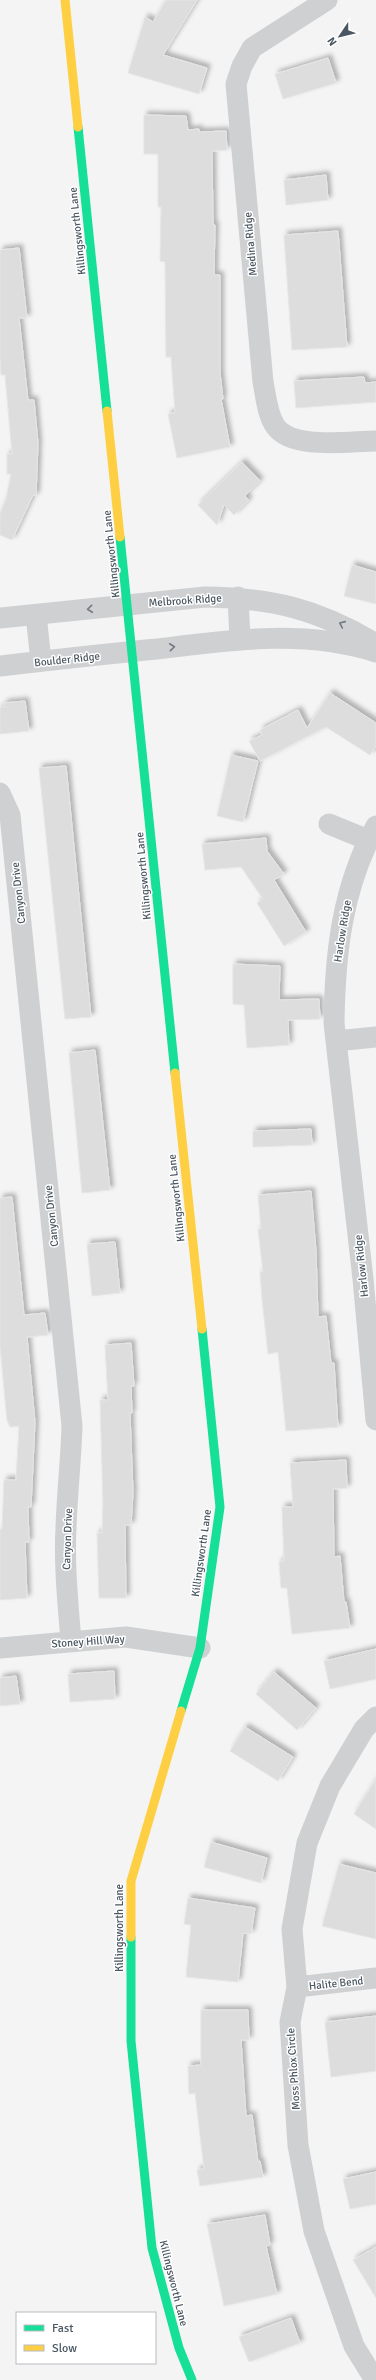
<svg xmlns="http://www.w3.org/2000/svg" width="376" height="2380" viewBox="0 0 376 2380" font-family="Signika,sans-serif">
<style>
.building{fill:#ddddde;stroke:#e5e6e7;filter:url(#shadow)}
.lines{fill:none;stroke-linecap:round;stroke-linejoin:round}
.street{stroke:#ced0d2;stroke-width:21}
.fast{stroke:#16e098;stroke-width:9}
.slow{stroke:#ffcf43;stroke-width:9}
.oneway{stroke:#727b83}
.labels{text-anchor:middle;stroke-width:3;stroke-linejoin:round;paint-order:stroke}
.street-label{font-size:11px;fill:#4a5661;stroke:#fff}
</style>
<defs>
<filter id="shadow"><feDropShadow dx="3.5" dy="-3.5" stdDeviation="2" flood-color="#0004"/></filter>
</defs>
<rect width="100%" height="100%" fill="#f4f4f4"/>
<path class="building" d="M166,0H197L163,55L207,68L199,94L128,73L145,17L153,22Z
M328,58L336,83L283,99L275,74Z
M144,115L186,116L188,130L199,129V132L226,131L227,150L212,151L213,225H215L214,275H220V373L223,399H221L230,447L177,458L168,414L175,413L171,357H166L165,262L160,261L161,207H158V154H144Z
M326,175L328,200L286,205L284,180Z
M338,231L347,347L292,350L284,235Z
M19,248L27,318H19L28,400H34L38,443L36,496L33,495L12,540L0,535V513L6,499L11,474H7V454H12L5,375H1L0,360V250Z
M364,377L365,383L376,382V402L296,408L294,381Z
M242,462L260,481L245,496L249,500L234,515L224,505L217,525L198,505Z
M352,565L376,572V604L344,596Z
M330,693L376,723V746L370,755L326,727L260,761L249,741L262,735L260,730L298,710L307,728Z
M25,701L29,731L0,734V707H5L4,703Z
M231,755L258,761L243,822L217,816Z
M66,766L91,1017L65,1019L39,768Z
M266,838L267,851L284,874L274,880L306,932L284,946L257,903L263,899L241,867L205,870L202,844Z
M233,964L280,966L279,1000L319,999L320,1019L288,1020L289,1045L247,1048L244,1005L233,1004Z
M95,1050L110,1190L82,1193L69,1053Z
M311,1129L312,1145L253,1147V1131Z
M311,1191L316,1251L318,1317L326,1316L331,1363H334L338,1427L286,1431L278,1352L268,1354L262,1299L260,1272H263L258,1229H261L258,1195Z
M12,1197L24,1315L45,1313L48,1335L27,1337L35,1422L31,1507H28L29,1542H25L27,1598L0,1600V1529H2L4,1480H16L19,1426L10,1427L7,1420L0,1347V1198Z
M115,1242L120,1293L92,1296L87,1244Z
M131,1343L134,1386H131L132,1413H130L133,1493L131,1525H125L126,1598H99L97,1533H102L103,1503L100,1400H108L105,1345Z
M346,1460L347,1488L333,1489L334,1557L340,1556L344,1602H346L350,1628L292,1634L287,1588H281L279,1562L284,1561L282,1507H293L290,1463Z
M376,1649V1679L330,1689L324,1661Z
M114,1671L115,1699L70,1702L68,1674Z
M274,1672L316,1708L297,1730L256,1694Z
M16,1676L20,1704L0,1706V1678Z
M245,1727L293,1757L278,1781L230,1751Z
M376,1779V1829L354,1814Z
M211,1842L267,1858L261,1883L204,1867Z
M339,1864L376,1873V1939L322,1926Z
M188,1898L255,1908L251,1934L243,1933L238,1982L186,1977L191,1925L184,1924Z
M201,2010H248L249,2040H241L246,2116L252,2115L258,2162L260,2161L263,2177L200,2186L197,2170L204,2169L195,2093L189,2094L188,2066L201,2065Z
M376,2016V2071L331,2077L325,2022Z
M376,2172V2204L350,2209L343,2179Z
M265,2215L270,2245L266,2246L277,2294L224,2306L207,2224Z
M376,2247V2298L353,2260Z
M291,2318L300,2343L249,2362L239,2337Z"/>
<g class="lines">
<path class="street" d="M327,0L252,48L242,66L236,84L263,382C266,396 267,415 276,427C293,450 349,441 376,441
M238,597L240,639
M36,615L41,661
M0,618L205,597C272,598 318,609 376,644
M0,666C52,660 104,654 157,649C230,640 304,629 376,652
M0,793L10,815L72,1426C71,1460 67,1494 66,1528C64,1566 68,1603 71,1641
M329,824L368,840
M376,826C342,887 335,954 334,1023L363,1279L376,1420
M336,1041L376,1037
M0,1648L126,1637L200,1648
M297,1987L376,1978
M375,2380L354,2346L314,2231L298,2145L290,2022L297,1987L292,1929L307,1843L330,1786L364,1729L376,1717"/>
<path class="fast" d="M78,127L107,411
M120,537L175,1073
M181,1711L200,1648L220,1507L202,1329
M131,1937V2041L152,2248L179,2348L192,2380"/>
<path class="slow" d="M65,0L78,127
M107,411L120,537
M175,1073L202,1329
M131,1937V1881L181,1711"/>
</g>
<defs><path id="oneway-chevron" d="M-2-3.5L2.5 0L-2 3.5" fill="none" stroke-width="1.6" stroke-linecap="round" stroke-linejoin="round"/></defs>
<g class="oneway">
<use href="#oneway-chevron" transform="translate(90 609) rotate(174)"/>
<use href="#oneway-chevron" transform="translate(342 624) rotate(-156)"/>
<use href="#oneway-chevron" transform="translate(172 647) rotate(-6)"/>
</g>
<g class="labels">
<g class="street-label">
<text transform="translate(77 231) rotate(-96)" y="4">Killingsworth Lane</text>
<text transform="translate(250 244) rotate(-95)" y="4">Medina Ridge</text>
<text transform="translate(111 554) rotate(-96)" y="4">Killingsworth Lane</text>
<text transform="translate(185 600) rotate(-4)" y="4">Melbrook Ridge</text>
<text transform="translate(67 659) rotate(-6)" y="4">Boulder Ridge</text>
<text transform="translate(143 876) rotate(-95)" y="4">Killingsworth Lane</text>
<text transform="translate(18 893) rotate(-96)" y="4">Canyon Drive</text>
<text transform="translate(342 931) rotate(-81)" y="4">Harlow Ridge</text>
<text transform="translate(176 1198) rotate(-96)" y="4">Killingsworth Lane</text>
<text transform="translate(51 1216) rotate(-96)" y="4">Canyon Drive</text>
<text transform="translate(361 1266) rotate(-96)" y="4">Harlow Ridge</text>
<text transform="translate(67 1539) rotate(-88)" y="4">Canyon Drive</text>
<text transform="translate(201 1553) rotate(-82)" y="4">Killingsworth Lane</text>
<text transform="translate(88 1641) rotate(-4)" y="4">Stoney Hill Way</text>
<text transform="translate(119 1928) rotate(-90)" y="4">Killingsworth Lane</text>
<text transform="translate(336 1983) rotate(-6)" y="4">Halite Bend</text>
<text transform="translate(293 2069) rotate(-94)" y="4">Moss Phlox Circle</text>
<text transform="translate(174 2283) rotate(76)" y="4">Killingsworth Lane</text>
</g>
</g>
<rect x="16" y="2312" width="140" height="52" fill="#ffffff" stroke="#b7bbc0"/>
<rect x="24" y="2325" width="20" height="6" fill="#16e098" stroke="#b7bbc0"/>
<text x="52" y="2332" font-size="12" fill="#4a5661">Fast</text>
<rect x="24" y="2345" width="20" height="6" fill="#ffcf43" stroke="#b7bbc0"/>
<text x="52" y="2352" font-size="12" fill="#4a5661">Slow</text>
<g transform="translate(340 36) rotate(235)" stroke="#ffffff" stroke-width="3" paint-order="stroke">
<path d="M0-3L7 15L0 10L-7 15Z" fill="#4a5661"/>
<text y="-6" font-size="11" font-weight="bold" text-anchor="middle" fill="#4a5661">N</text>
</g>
</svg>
